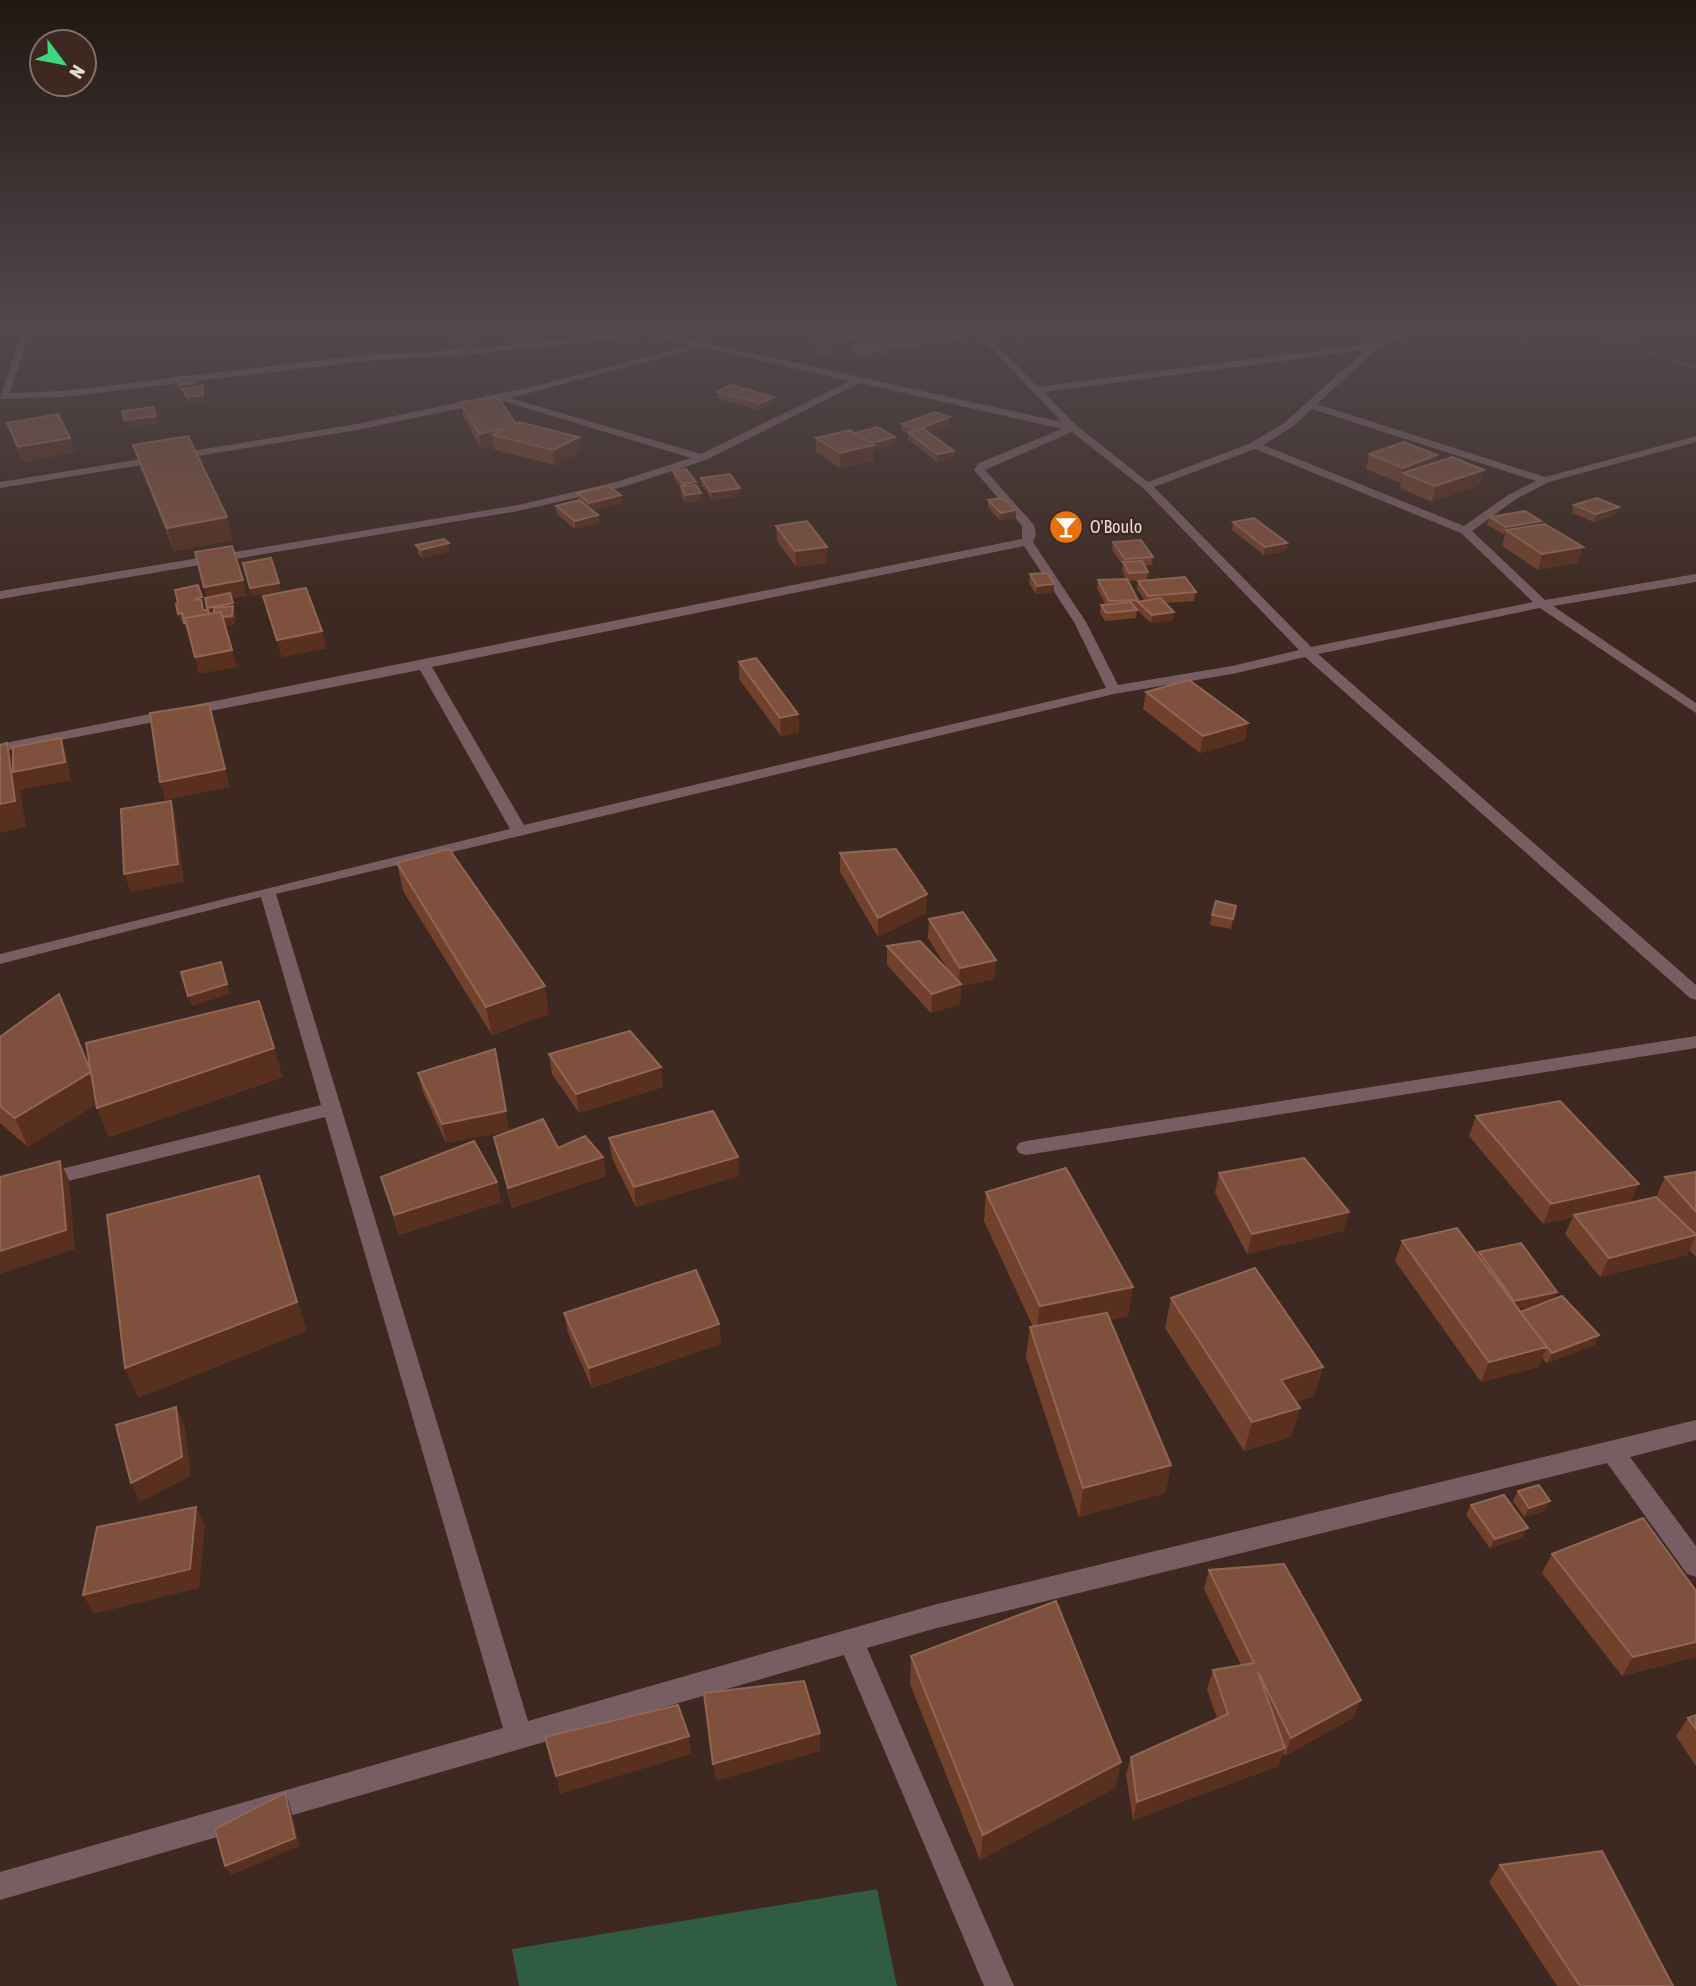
<svg xmlns="http://www.w3.org/2000/svg" width="1696" height="1986" viewBox="0 0 1696 1986" font-family="'Asap Condensed',sans-serif">
<style>
.green{fill:#2f5c42}
.lines{fill:none;stroke-linecap:round;stroke-linejoin:round}
.path{stroke:#78665f;stroke-width:2.5;stroke-dasharray:2 2;stroke-linecap:butt}
.street{fill:#785d63;fill-rule:evenodd}
.wall{fill:#72412c;fill-rule:evenodd}
.shaded-wall{fill:#573020}
.building{fill:#7e513e;stroke:#8f6655;stroke-width:2}
.labels{text-anchor:middle;stroke-width:5;stroke-linejoin:round;paint-order:stroke}
.far-poi-label{font-size:18px;fill:#e7dad4;stroke:#3d2921;text-anchor:start}
</style>
<rect width="100%" height="100%" fill="#3d2921"/>
<path class="green" d="M877,1889L897,1986H519L512,1949Z"/>
<g class="lines">
<path class="path" d="M1595,330L1696,369"/>
<path class="street" d="M22,330H30L10,393L63,391L365,355L469,349L449,330H458L479,348L648,330L1062,422L973,330H982L1038,387L1373,343L1407,330H1418L1378,348L1317,404L1545,477L1696,436V442L1549,482L1516,499L1472,531L1545,600L1696,574V582L1553,606L1696,703V713L1540,608L1318,654L1696,985V1000L1690,998L1305,657L1232,674L1114,694L276,894L528,1721L937,1604L1696,1420V1440L1630,1457L1696,1546V1577L1687,1574L1607,1463L937,1628L867,1648L1014,1986H984L844,1655L0,1900V1872L503,1728L325,1117L0,1198V1184L321,1105L261,897L0,964V954L510,829L420,670L0,752V744L1022,539V526L974,470L979,463L1062,429L860,383L706,460L623,487L518,511L0,599V591L518,505L616,482L691,458L500,400L357,430L0,488V482L357,424L531,387L691,345L648,335L477,354L365,361L63,397L0,399ZM702,347L850,381L701,454L510,398ZM1365,350L1284,423L1251,443L1148,482L1077,426L1043,392ZM1312,409L1536,481L1508,495L1464,526L1263,445L1292,427ZM1072,432L1143,488L1299,650L1232,666L1118,685L1086,622L1033,542L1036,534L1034,525L985,470ZM1255,449L1461,533L1533,602L1311,647L1154,487ZM1024,546L1074,622L1106,688L524,825L432,667Z
M1696,1036V1048L1026,1155L1019,1153L1016,1148L1019,1143L1026,1141Z"/>
</g>
<path class="wall" d="M907,336L965,343L919,351L912,346V351L862,360L853,353V351L831,358L815,351V338H899L890,340L907,341Z
M174,378L196,387L205,393L204,402L189,404L183,392L176,385Z
M717,392L774,404L760,410L718,399Z
M460,402L516,424L579,437L581,452L555,465L495,450L494,446L481,449L463,416Z
M950,417V425L929,433L954,451L953,459L937,462L908,439V434L902,431V424Z
M7,423L70,438L75,452L23,462L12,437Z
M855,433L895,445L874,450V460L840,468L816,452V438Z
M133,445L233,540L174,551L140,467Z
M1369,454L1437,455L1436,462L1484,470L1480,485L1432,502L1400,488L1401,482L1400,483L1366,469Z
M673,471L701,501L685,503L681,494V488L674,478Z
M701,478L740,496L712,500L702,485Z
M577,493L621,495L622,503L592,510L598,515L599,523L575,529L557,514L556,506L578,500Z
M988,500L1016,518L1000,520L988,508Z
M1574,505L1616,514L1594,522L1572,513Z
M1490,517L1541,521L1540,524L1578,563L1538,570L1502,546L1505,535L1487,525Z
M1233,522L1287,543L1286,551L1264,555L1232,530Z
M776,526L827,563L796,567L777,541Z
M1113,542L1153,557L1152,565L1144,566L1148,572L1147,580L1196,592L1194,601L1165,603L1174,612L1173,620L1151,623L1137,610L1138,602L1145,601L1137,589L1138,581L1141,580L1128,581L1138,600L1137,608H1135L1137,610L1136,618L1105,621L1100,613L1101,605L1105,604L1097,588L1098,580L1126,579L1122,570L1123,565L1112,550Z
M416,545L450,551L422,558L418,553Z
M1030,574L1054,592L1036,594L1029,583Z
M263,596L326,648L282,657Z
M739,662L798,714L799,732L781,736L739,679Z
M1146,692L1245,740L1200,753L1143,709Z
M840,853L926,913L878,937L840,872Z
M397,863L549,1014L492,1035L403,891Z
M1236,906L1231,929L1210,925L1212,915Z
M929,919L995,979L961,986L960,1004L931,1013L887,965V946L950,973L928,938Z
M0,1037L91,1071L283,1077L109,1137L96,1104L28,1147L0,1123Z
M549,1054L663,1087L579,1113L552,1074Z
M418,1073L509,1131L446,1143L423,1092Z
M1476,1116L1631,1202L1656,1197L1665,1177L1696,1172V1257L1689,1250L1687,1255L1600,1277L1565,1234L1573,1217L1543,1224L1469,1136Z
M494,1137L603,1157L606,1176L512,1208Z
M609,1138L738,1157L739,1176L636,1207L612,1158Z
M1219,1173L1349,1212L1343,1231L1247,1254L1215,1193Z
M381,1177L497,1182L501,1202L399,1235Z
M986,1192L1133,1287L1128,1316L1110,1320L1171,1465L1165,1493L1079,1517L1026,1357L1030,1327H1033L984,1221Z
M1402,1241L1477,1255L1479,1252L1554,1299L1599,1335L1594,1345L1547,1363L1542,1358L1538,1367L1481,1382L1395,1261ZM1537,1306L1520,1312L1519,1309Z
M1171,1298L1323,1367L1314,1396L1296,1402L1300,1408L1291,1437L1244,1451L1165,1328Z
M564,1313L719,1324L721,1344L592,1388L568,1333Z
M1518,1491L1545,1511L1524,1517L1513,1501Z
M1471,1505L1523,1537L1490,1548L1466,1515Z
M1552,1554L1696,1591V1657L1622,1676L1542,1573Z
M1209,1570L1353,1718L1285,1756L1283,1753L1278,1766L1133,1820L1126,1775L1131,1757L1217,1718L1207,1689L1213,1670L1241,1665L1204,1589Z
M911,1656L1121,1762L1115,1788L980,1860L910,1684Z
M1696,1715V1766L1676,1736L1688,1718Z
M1500,1865L1673,1986H1557L1489,1882Z"/>
<path class="shaded-wall" d="M881,330H899V338L857,350L853,347V351L831,358V344Z
M966,337L965,343L919,351V344Z
M912,344V351L862,360V353Z
M195,383L197,390L182,389L183,392L181,385Z
M203,386L205,393L204,402L189,404L187,397Z
M774,397V404L760,410V403Z
M156,416L158,423L126,428L124,420Z
M950,417V425L917,437V430Z
M505,428L493,435L494,446L481,449L479,434Z
M579,437L581,452L555,465L553,450Z
M895,437V445L874,450V460L840,468V453L865,445Z
M70,438L75,452L23,462L18,447Z
M954,451L953,459L937,462V454Z
M1437,455L1434,470L1403,473L1401,482L1400,483L1403,468Z
M1484,470L1480,485L1432,502L1435,486Z
M740,488V496L712,500L711,492Z
M701,493V501L685,503V495Z
M621,495L622,503L590,511L589,503Z
M1619,507L1616,514L1594,522L1596,514Z
M1016,510V518L1000,520L1001,513Z
M598,515L599,523L575,529V521Z
M227,517L233,540L174,551L167,528Z
M1541,521L1539,529L1506,530L1505,535H1503L1506,527Z
M449,543L450,551L422,558L421,550Z
M1287,543L1286,551L1264,555L1265,547Z
M827,547V563L796,567L795,551Z
M1583,547L1578,563L1538,570L1542,554Z
M243,580L247,596L208,603L204,587Z
M279,583L281,591L252,596L250,588Z
M1054,584V592L1036,594L1037,586Z
M233,603L236,614L234,625L216,626L213,618L210,616L212,627L186,631L184,623L210,619L207,608Z
M1174,612L1173,620L1151,623L1152,615Z
M182,613L185,621L181,622L178,614Z
M322,631L326,648L282,657L277,640Z
M232,650L237,667L199,674L195,657Z
M209,704L230,787L165,800L160,782Z
M798,714L799,732L781,736L780,718Z
M1248,723L1245,740L1200,753L1203,736Z
M61,738L67,756L71,780L20,790L26,827L0,833V804L7,743L17,770Z
M171,801L176,819L184,882L131,892L124,874Z
M927,894L926,913L878,937V918Z
M996,960L995,979L961,986L960,1004L931,1013L932,994L959,985L960,968Z
M221,962L230,994L192,1006L188,996Z
M545,986L549,1014L492,1035L486,1007Z
M274,1048L283,1077L109,1137L97,1108Z
M495,1049L509,1131L446,1143L442,1124Z
M661,1067L663,1087L579,1113L576,1094Z
M91,1072L103,1100L28,1147L15,1118Z
M603,1157L606,1176L512,1208L508,1188Z
M738,1157L739,1176L636,1207L634,1187Z
M60,1161L69,1180L75,1249L0,1274V1251Z
M259,1176L307,1331L138,1398L125,1368Z
M497,1182L501,1202L399,1235L394,1215Z
M1639,1184L1630,1204L1574,1215L1573,1217L1543,1224L1551,1204Z
M1349,1212L1343,1231L1247,1254L1252,1234Z
M1696,1235L1687,1255L1600,1277L1609,1258Z
M1133,1287L1128,1316L1036,1335L1040,1306Z
M1557,1292L1553,1302L1510,1311L1514,1301Z
M719,1324L721,1344L592,1388L589,1368Z
M1599,1335L1594,1345L1547,1363L1552,1353Z
M1547,1347L1538,1367L1481,1382L1489,1362Z
M1323,1367L1314,1396L1273,1409L1281,1380Z
M176,1407L185,1427L191,1476L140,1502L131,1483Z
M1300,1408L1291,1437L1244,1451L1252,1422Z
M1171,1465L1165,1493L1079,1517L1083,1488Z
M1550,1501L1545,1511L1524,1517L1529,1508Z
M196,1507L205,1526L199,1588L94,1614L83,1595Z
M1528,1528L1523,1537L1490,1548L1495,1539Z
M1696,1642V1657L1622,1676L1633,1657Z
M1361,1700L1353,1718L1285,1756L1291,1738Z
M820,1733V1751L716,1781L713,1764Z
M689,1736L691,1754L560,1794L556,1776Z
M1285,1748L1278,1766L1133,1820L1137,1802Z
M1121,1762L1115,1788L980,1860L983,1835Z
M285,1793L289,1802L300,1846L231,1875L225,1866Z"/>
<path class="building" d="M842,330H881L831,344L815,338Z
M947,330H955L966,337L919,344L907,336Z
M902,338L912,344L862,353L853,347Z
M192,376L195,383L181,385L174,378Z
M731,385L774,397L760,403L717,392Z
M203,386V395L187,397L182,389Z
M498,397L516,424L519,422L579,437L553,450L493,435L505,428L479,434L460,402Z
M153,407L156,416L124,420L122,411Z
M935,412L950,417L917,430L902,424Z
M58,414L70,438L18,447L7,423Z
M877,427L895,437L871,443L855,433Z
M924,429L954,451L937,454L908,432Z
M850,430L874,445L840,453L816,438Z
M188,436L227,517L167,528L133,445Z
M1404,442L1437,455L1403,468L1369,454Z
M1452,457L1484,470L1435,486L1403,473Z
M686,469L696,482L683,484L673,471Z
M730,474L740,488L711,492L701,478Z
M696,485L701,493L685,495L681,486Z
M608,486L621,495L589,503L577,493Z
M1003,498L1016,510L1001,513L988,500Z
M1597,498L1619,507L1596,514L1574,505Z
M579,500L598,515L575,521L556,506Z
M1525,511L1541,521L1506,527L1490,517Z
M1254,518L1287,543L1265,547L1233,522Z
M807,521L827,547L795,551L776,526Z
M1545,524L1583,547L1542,554L1506,530Z
M444,539L449,543L421,550L416,545Z
M1141,540L1153,557L1125,559L1113,542Z
M232,546L243,580L204,587L195,552Z
M271,558L279,583L250,588L243,563Z
M1142,561L1148,572L1129,573L1123,562Z
M1047,573L1054,584L1037,586L1030,574Z
M1185,577L1196,592L1148,596L1138,581Z
M1127,579L1138,600L1109,601L1098,580Z
M198,585L202,597L194,600L201,599L203,610H208L209,614L185,618L186,623H184L182,613L178,614L176,604L178,603L175,590Z
M306,588L322,631L277,640L263,596Z
M230,593L233,603L207,608L205,598Z
M1160,598L1174,612L1152,615L1138,602Z
M1131,602L1137,610L1106,613L1101,605Z
M233,606L232,616L223,617L221,612L214,613V608Z
M221,612L232,650L195,657L185,618Z
M756,658L798,714L780,718L739,662Z
M1189,680L1248,723L1203,736L1146,692Z
M209,704L225,769L160,782L150,713Z
M61,738L65,762L13,772V747Z
M7,743L15,801L0,804V745Z
M171,801L178,864L124,874L121,809Z
M449,849L545,986L486,1007L397,863Z
M896,849L927,894L878,918L840,853Z
M1216,901L1236,906L1233,919L1212,915Z
M963,912L996,960L960,968L929,919Z
M920,941L961,984L932,994L887,946Z
M221,962L227,984L188,996L181,972Z
M59,994L91,1072L15,1118L0,1106V1037Z
M259,1001L274,1048L97,1108L86,1043Z
M630,1031L661,1067L576,1094L549,1054Z
M495,1049L506,1111L442,1124L418,1073Z
M1560,1101L1639,1184L1551,1204L1476,1116Z
M713,1111L738,1157L634,1187L609,1138Z
M543,1119L558,1148L585,1136L603,1157L508,1188L494,1137Z
M474,1141L497,1182L394,1215L381,1177Z
M1304,1158L1349,1212L1252,1234L1219,1173Z
M60,1161L66,1230L0,1251V1177Z
M1066,1168L1133,1287L1040,1306L986,1192Z
M1696,1172V1212L1665,1177Z
M259,1176L297,1302L125,1368L107,1215Z
M1656,1197L1696,1235L1609,1258L1574,1215Z
M1457,1228L1547,1347L1489,1362L1402,1241Z
M1521,1243L1557,1292L1514,1301L1479,1252Z
M1255,1268L1323,1367L1281,1380L1300,1408L1252,1422L1171,1298Z
M696,1270L719,1324L589,1368L564,1313Z
M1562,1296L1599,1335L1552,1353L1520,1312Z
M1107,1313L1171,1465L1083,1488L1030,1327Z
M176,1407L182,1457L131,1483L116,1425Z
M1539,1485L1550,1501L1529,1508L1518,1491Z
M1504,1495L1528,1528L1495,1539L1471,1505Z
M196,1507L190,1569L83,1595L97,1527Z
M1643,1518L1696,1591V1642L1633,1657L1552,1554Z
M1284,1564L1361,1700L1291,1738L1258,1672L1285,1748L1137,1802L1131,1757L1228,1714L1213,1670L1254,1663L1209,1570Z
M1056,1601L1121,1762L983,1835L911,1656Z
M804,1681L820,1733L713,1764L704,1693Z
M678,1705L689,1736L556,1776L545,1737Z
M1696,1715V1729L1688,1718Z
M285,1793L295,1838L225,1866L215,1829Z
M1602,1851L1673,1986H1580L1500,1865Z"/>
<linearGradient id="sky" x2="0" y2="1"><stop stop-color="#221712"/><stop offset="0.54" stop-color="#51494e"/><stop offset="1" stop-color="#51494e" stop-opacity="0"/></linearGradient>
<rect width="1696" height="608" fill="url(#sky)"/>
<defs>
<g id="bar-disc" transform="scale(1.75)"><circle r="9.5" fill="#e8710a" stroke="#3d2921"/><path d="M-6-5H6L.8 .8V4.5H3.5V6h-7V4.5H-.8V.8Z" fill="#fff"/></g>
</defs>
<g fill-rule="evenodd">
<use href="#bar-disc" x="1066" y="527"/>
</g>
<g class="labels">
<g class="far-poi-label">
<text x="1090" y="533">O'Boulo</text>
</g>
</g>
<g transform="translate(63 63) rotate(122)"><circle r="33" fill="#3d2921" stroke="#817069" stroke-width="2"/>
<path d="M0-5L12 26L0 18L-12 26Z" fill="#3dd77e"/>
<text y="-10" font-size="19" font-weight="bold" text-anchor="middle" fill="#e7dad4">N</text>
</g>
</svg>
